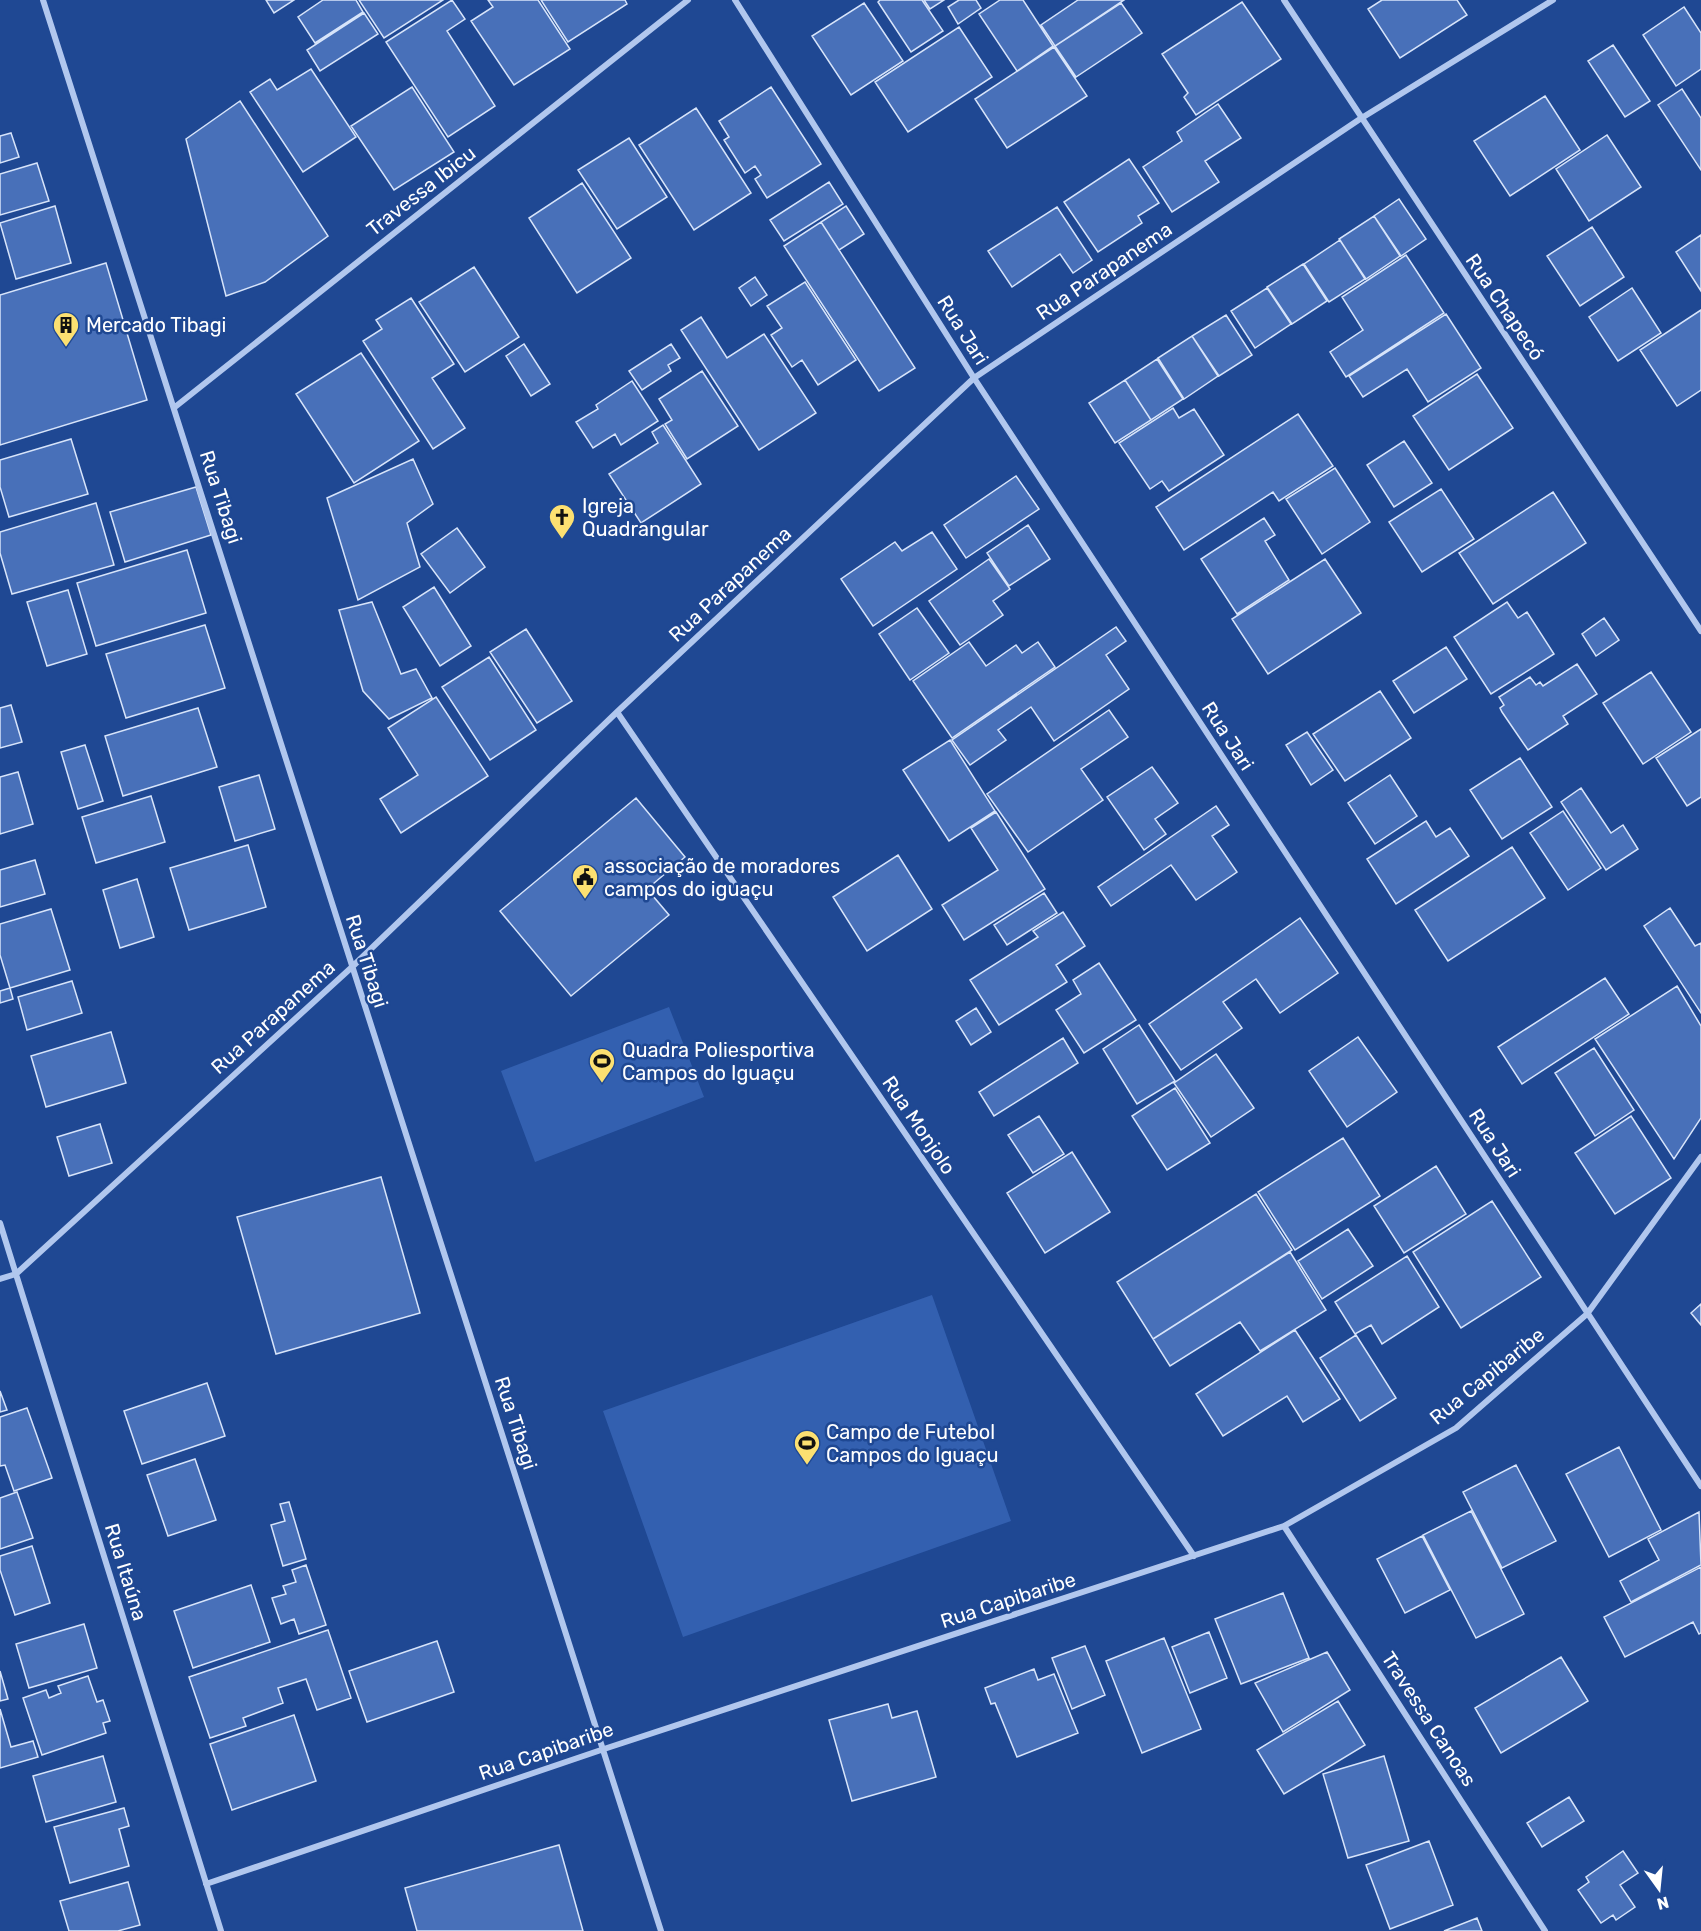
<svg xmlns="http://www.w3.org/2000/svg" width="1701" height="1931" viewBox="0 0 1701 1931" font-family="Rubik,sans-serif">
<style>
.green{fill:#3360b0}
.building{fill:#4870b9;stroke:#d7e4fa;stroke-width:1.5}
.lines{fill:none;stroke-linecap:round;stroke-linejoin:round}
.minor{stroke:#b1c7ee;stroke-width:6}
.labels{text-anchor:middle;stroke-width:5;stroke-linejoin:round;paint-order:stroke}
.street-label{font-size:20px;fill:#fff;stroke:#1f4893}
.poi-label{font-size:20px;fill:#fff;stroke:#1f4893;text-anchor:start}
</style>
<rect width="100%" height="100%" fill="#1f4893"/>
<path class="green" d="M669,1007L704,1097L535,1162L501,1071Z
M932,1295L1011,1521L683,1637L603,1411Z"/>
<path class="building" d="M266,0H294L274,13Z
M323,0H356L363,12L315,43L298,17Z
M359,0H443L384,38Z
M452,0L465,19L447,31L495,106L448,137L386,42Z
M488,0H538L570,49L514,85L471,21L493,7Z
M541,0H625L627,4L568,42Z
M880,0H922L943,31L911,52L878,2Z
M924,0H944L930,9Z
M959,0H976L981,8L958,24L948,7Z
M1000,0H1023L1053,46L1017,71L979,14Z
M1078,0H1124L1055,46L1041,25Z
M1382,0H1457L1467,15L1400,58L1368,9Z
M1242,2L1281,59L1196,115L1184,97L1188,93L1162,54Z
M864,3L903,61L851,95L812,36Z
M1121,3L1142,33L1076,77L1055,46Z
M1684,7L1701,33V69L1676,86L1643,35Z
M364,13L378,34L320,71L307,50Z
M959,27L992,77L908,132L875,82Z
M1613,45L1650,101L1625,117L1588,61Z
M1054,47L1087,96L1007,148L975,99Z
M311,69L356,137L303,172L250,92L270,79L277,90Z
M412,87L454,152L394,190L351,126Z
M771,87L821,164L767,198L755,179L761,175L755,166L745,173L724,140L729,137L719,121Z
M1682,89L1701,118V170L1658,105Z
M1545,96L1580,150L1510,196L1474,141Z
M240,101L328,236L265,282L226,296L186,139Z
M1218,104L1241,138L1205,161L1219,182L1172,212L1143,167L1182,141L1177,132Z
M696,108L751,193L694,230L639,145Z
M11,133L19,157L0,163V136Z
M1607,135L1641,187L1589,221L1556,169Z
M629,138L667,197L617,229L578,170Z
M1129,159L1159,203L1138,216L1142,223L1098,252L1064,202Z
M37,163L49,201L0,215V174Z
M829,182L843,204L784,241L770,220Z
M582,183L631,258L577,293L529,218Z
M1399,199L1426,239L1401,256L1374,216Z
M55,206L71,263L16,279L0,223Z
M846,206L864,234L839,250L821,222Z
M1057,207L1092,260L1073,273L1060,254L1012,287L988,251Z
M1374,216L1400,256L1366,279L1339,239Z
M821,222L915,368L879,391L784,246Z
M1592,227L1624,277L1580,306L1547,256Z
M1701,235V291L1676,252Z
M1340,240L1365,279L1329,302L1304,264Z
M1406,255L1444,313L1346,377L1330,352L1363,330L1342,297Z
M106,263L147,400L0,445V295Z
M1303,264L1327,301L1292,324L1267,287Z
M474,267L519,337L465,372L419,302Z
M755,277L767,295L751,306L739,288Z
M805,282L856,360L818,385L802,360L792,367L771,335L782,328L767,306Z
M1267,288L1291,324L1255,348L1231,311Z
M1632,288L1661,333L1618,361L1589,317Z
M411,298L454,364L432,378L465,428L433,449L363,341L382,329L376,320Z
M1701,310V390L1677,406L1640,350Z
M1446,314L1481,368L1428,402L1407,369L1363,397L1349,376Z
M1226,315L1252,355L1219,376L1192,336Z
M701,317L727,358L764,334L816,413L759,450L681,330Z
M1192,336L1218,376L1184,399L1158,358Z
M524,344L550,384L531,396L506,356Z
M671,344L680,358L668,365L671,371L642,390L629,371Z
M361,353L419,441L354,483L296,394Z
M1157,359L1183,399L1151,420L1125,380Z
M702,371L738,426L687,459L665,424L672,420L659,399Z
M1477,374L1513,428L1449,470L1413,416Z
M1125,380L1151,420L1115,443L1089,403Z
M632,381L658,421L621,445L615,434L593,448L576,422L598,409L596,405Z
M1173,408L1179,418L1194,409L1224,455L1169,491L1162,481L1150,489L1119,443Z
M1298,414L1333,466L1279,501L1273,492L1184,550L1156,507Z
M663,425L701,484L641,523L609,474L658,443L652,432Z
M71,439L88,494L9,517L0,487V460Z
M1404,441L1432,483L1394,507L1367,465Z
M413,459L433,504L407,523L420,567L358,600L327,498Z
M1335,468L1370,522L1322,554L1286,499Z
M1016,476L1039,509L966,558L944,525Z
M196,487L211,535L125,562L110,512Z
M1441,489L1474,539L1422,572L1389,522Z
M1553,492L1586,543L1493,604L1459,553Z
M96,503L114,565L12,594L0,553V532Z
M1264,518L1275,535L1265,541L1289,580L1237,614L1201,559Z
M1028,525L1050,559L1009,586L987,553Z
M457,528L485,567L450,593L421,554Z
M932,532L957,569L873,626L841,579L895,542L902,551Z
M187,550L206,613L96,646L77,583Z
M989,559L1010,589L993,601L1003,615L960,645L929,601Z
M1325,559L1361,613L1268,674L1232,619Z
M434,587L471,646L440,666L403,607Z
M68,590L87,654L47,666L27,602Z
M372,602L401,674L416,669L432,698L389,719L363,691L339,610Z
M1507,602L1518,618L1527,612L1554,654L1491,694L1454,637Z
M917,608L949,653L910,680L879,634Z
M1604,618L1619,640L1596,656L1582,634Z
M205,625L225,688L126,718L106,654Z
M1116,627L1126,641L1106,655L1129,689L1054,741L1031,707L998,730L1006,740L970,765L952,740Z
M526,629L572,701L537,723L490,652Z
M969,642L986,666L1016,645L1022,653L1038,642L1055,667L952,738L913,681Z
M1446,647L1467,679L1414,713L1393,681Z
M489,657L536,730L490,760L442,687Z
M1577,664L1597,694L1563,716L1568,724L1528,750L1502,712L1500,708L1504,705L1499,697L1530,677L1536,685L1540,682L1543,686Z
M1651,672L1691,732L1643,764L1603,703Z
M1380,691L1411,738L1345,781L1313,734Z
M436,697L488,776L401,833L380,799L418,775L388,728Z
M11,705L22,742L0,748V708Z
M198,708L217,767L123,796L105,736Z
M1109,710L1128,737L1081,769L1103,800L1028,852L987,794Z
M1701,729V797L1687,806L1656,758Z
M1307,732L1333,770L1311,785L1286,745Z
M950,740L995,811L949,841L903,770Z
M85,745L103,801L78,809L61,752Z
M1520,758L1552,807L1502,839L1470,790Z
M1152,767L1178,803L1155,819L1166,834L1144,850L1107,797Z
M18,772L33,824L0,834V777Z
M259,775L275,829L235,841L219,787Z
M1390,775L1417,816L1375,844L1348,803Z
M1581,788L1611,833L1623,825L1638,849L1606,870L1561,802Z
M151,796L165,842L96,863L82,817Z
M636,798L685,857L647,889L669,915L571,996L500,911Z
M1216,806L1229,825L1212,836L1237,872L1196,900L1171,865L1111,906L1098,887Z
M1563,811L1601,868L1568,890L1530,833Z
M996,812L1045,889L964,940L942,905L998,870L971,828Z
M1426,821L1436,837L1450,828L1469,856L1396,904L1367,859Z
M248,845L266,907L189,930L170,868Z
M1512,847L1545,898L1448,961L1415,910Z
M898,855L932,909L867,951L833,897Z
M35,860L45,894L0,907V870Z
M137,879L154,937L120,948L103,890Z
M1044,893L1057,913L1007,945L994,925Z
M1670,908L1695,946L1701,943V1013L1644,926Z
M51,909L70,970L10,988L0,955V924Z
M1063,912L1085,946L1056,965L1067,982L999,1025L970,980L1038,937L1033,931Z
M1300,918L1338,973L1280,1013L1256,979L1223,1002L1242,1028L1181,1070L1149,1024Z
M1099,963L1136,1020L1084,1053L1056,1010L1081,994L1073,980Z
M1605,978L1629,1014L1522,1084L1498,1047Z
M72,981L82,1013L27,1030L18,997Z
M1677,986L1701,1026V1118L1674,1159L1595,1039Z
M10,988L13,999L0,1003V991Z
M976,1008L991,1032L971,1045L956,1021Z
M1139,1025L1175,1081L1137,1104L1103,1049Z
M111,1032L126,1083L46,1107L31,1056Z
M1358,1037L1397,1092L1347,1127L1309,1071Z
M1063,1038L1078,1063L994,1116L979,1092Z
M1594,1048L1634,1110L1595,1136L1555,1073Z
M1216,1054L1254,1108L1211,1137L1174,1083Z
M1175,1088L1210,1143L1167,1170L1132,1116Z
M1039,1116L1064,1154L1033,1173L1008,1135Z
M1631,1116L1671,1178L1615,1214L1575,1153Z
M100,1124L112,1163L69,1176L57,1137Z
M1343,1138L1380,1196L1295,1250L1258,1192Z
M1072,1152L1110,1212L1045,1253L1007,1193Z
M1436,1166L1466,1214L1404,1253L1374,1206Z
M381,1177L420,1313L276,1354L237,1217Z
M1256,1194L1292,1250L1153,1339L1117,1282Z
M1492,1201L1541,1277L1461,1328L1413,1252Z
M1348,1229L1373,1266L1322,1299L1298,1261Z
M1290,1252L1326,1310L1260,1351L1240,1322L1170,1366L1153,1339Z
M1407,1256L1439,1307L1382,1344L1371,1325L1355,1334L1335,1302Z
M1701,1304V1325L1691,1313Z
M1295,1330L1340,1399L1303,1422L1287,1396L1223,1436L1196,1394Z
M1356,1335L1396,1398L1360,1421L1320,1358Z
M207,1383L225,1436L142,1464L124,1411Z
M0,1391L7,1410L0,1412Z
M27,1408L52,1478L14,1491L5,1465L0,1466V1417Z
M1619,1447L1661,1530L1609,1557L1566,1474Z
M195,1459L216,1520L168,1536L147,1475Z
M1516,1465L1556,1541L1502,1568L1463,1492Z
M17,1492L33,1538L0,1549V1498Z
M289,1502L306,1559L283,1566L271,1525L285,1521L280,1504Z
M1471,1511L1524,1614L1476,1638L1423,1535Z
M1699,1512L1701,1565L1631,1602L1620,1581L1659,1560L1648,1539Z
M1422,1536L1450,1590L1405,1613L1377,1559Z
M32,1546L50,1603L15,1615L0,1570V1556Z
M306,1565L326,1625L299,1634L294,1619L281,1624L272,1598L286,1594L283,1586L296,1582L292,1570Z
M1701,1567V1633L1699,1634L1693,1622L1625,1657L1604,1617Z
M251,1585L270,1642L193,1668L174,1611Z
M1283,1593L1309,1658L1241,1684L1215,1619Z
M84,1624L97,1668L29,1688L16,1644Z
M328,1630L351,1698L317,1710L306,1679L278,1688L283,1703L243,1718L246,1726L210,1738L189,1677Z
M1209,1632L1227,1678L1190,1693L1172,1647Z
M1164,1638L1201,1729L1142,1753L1106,1661Z
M437,1641L454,1692L367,1722L349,1671Z
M1085,1646L1105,1695L1072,1709L1052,1658Z
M1327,1652L1350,1690L1283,1732L1255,1683Z
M1561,1657L1588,1701L1501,1753L1475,1708Z
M1034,1669L1038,1680L1054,1674L1078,1733L1017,1757L995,1703L991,1704L985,1688Z
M0,1671L8,1699L0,1701Z
M88,1676L97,1702L103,1700L110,1721L103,1723L106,1733L42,1755L23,1698L46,1690L49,1698L61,1693L58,1686Z
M1338,1701L1365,1745L1284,1794L1257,1750Z
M888,1704L892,1718L917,1711L936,1777L852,1801L829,1720Z
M0,1709L11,1747L33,1741L38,1757L0,1768Z
M294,1715L316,1781L232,1810L210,1744Z
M103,1756L116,1802L46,1822L33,1776Z
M1384,1756L1409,1841L1348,1858L1323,1774Z
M1569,1797L1584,1821L1542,1847L1527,1823Z
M124,1808L129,1826L119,1829L129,1866L70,1883L54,1827Z
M1429,1841L1453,1905L1390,1929L1366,1865Z
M559,1845L583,1931H417L405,1888Z
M1623,1851L1638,1873L1620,1885L1635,1907L1616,1920L1613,1915L1601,1923L1578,1890L1589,1882L1586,1877Z
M128,1882L140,1925L118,1931H69L60,1901Z
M1477,1918L1482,1931H1444Z"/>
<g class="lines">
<path class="minor" d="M43,0L661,1931
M735,0L974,378L1701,1486
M1284,0L1701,631
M175,407L688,0
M617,712L1194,1556
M0,1223L221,1931
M0,1279L16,1274L352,967L617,712L974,378L1360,119L1553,0
M1284,1526L1545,1931
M206,1884L604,1749L1284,1526L1456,1428L1587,1314L1701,1157"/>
</g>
<defs>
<g id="building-pin" transform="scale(1.35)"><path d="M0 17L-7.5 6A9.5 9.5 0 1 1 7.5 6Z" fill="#fce071" stroke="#1f4893"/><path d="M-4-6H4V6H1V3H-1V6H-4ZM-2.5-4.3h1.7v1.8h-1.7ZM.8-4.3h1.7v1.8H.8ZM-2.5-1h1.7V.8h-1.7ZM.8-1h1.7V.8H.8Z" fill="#111"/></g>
<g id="church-pin" transform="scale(1.35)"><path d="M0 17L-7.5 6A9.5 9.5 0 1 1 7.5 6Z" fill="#fce071" stroke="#1f4893"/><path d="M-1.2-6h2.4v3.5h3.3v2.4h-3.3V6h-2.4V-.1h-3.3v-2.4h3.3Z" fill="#111"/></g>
<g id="civic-pin" transform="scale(1.35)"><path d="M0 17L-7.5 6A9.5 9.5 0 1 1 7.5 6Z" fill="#fce071" stroke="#1f4893"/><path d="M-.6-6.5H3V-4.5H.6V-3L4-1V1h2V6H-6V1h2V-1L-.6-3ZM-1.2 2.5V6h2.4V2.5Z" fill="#111"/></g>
<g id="stadium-pin" transform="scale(1.35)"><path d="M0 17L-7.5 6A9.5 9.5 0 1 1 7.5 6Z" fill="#fce071" stroke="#1f4893"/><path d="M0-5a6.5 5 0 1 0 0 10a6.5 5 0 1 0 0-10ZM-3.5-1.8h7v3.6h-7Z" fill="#111"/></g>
</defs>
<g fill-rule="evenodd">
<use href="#building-pin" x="66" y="325"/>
<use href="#church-pin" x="562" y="517"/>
<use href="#civic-pin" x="585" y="877"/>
<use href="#stadium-pin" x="602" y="1061"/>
<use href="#stadium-pin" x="807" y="1443"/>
</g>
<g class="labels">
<g class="street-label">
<text transform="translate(421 191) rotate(-38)" y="7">Travessa Ibicu</text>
<text transform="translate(1104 271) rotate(-34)" y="7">Rua Parapanema</text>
<text transform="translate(1505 307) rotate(56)" y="7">Rua Chapecó</text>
<text transform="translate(963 330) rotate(58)" y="7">Rua Jari</text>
<text transform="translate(221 497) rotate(72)" y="7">Rua Tibagi</text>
<text transform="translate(730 584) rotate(-43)" y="7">Rua Parapanema</text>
<text transform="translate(1228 736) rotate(57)" y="7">Rua Jari</text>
<text transform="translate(367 961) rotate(72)" y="7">Rua Tibagi</text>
<text transform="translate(273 1017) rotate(-42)" y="7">Rua Parapanema</text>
<text transform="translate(919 1125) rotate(56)" y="7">Rua Monjolo</text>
<text transform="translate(1495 1143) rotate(57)" y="7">Rua Jari</text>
<text transform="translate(1487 1376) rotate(-39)" y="7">Rua Capibaribe</text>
<text transform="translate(516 1423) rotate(72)" y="7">Rua Tibagi</text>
<text transform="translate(126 1572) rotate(73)" y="7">Rua Itaúna</text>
<text transform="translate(1008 1600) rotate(-18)" y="7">Rua Capibaribe</text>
<text transform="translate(1429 1719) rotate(57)" y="7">Travessa Canoas</text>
<text transform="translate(546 1751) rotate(-19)" y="7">Rua Capibaribe</text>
</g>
<g class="poi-label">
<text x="86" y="332">Mercado Tibagi</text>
<text x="582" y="513">Igreja<tspan x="582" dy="23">Quadrangular</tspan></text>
<text x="604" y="873">associação de moradores<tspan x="604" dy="23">campos do iguaçu</tspan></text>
<text x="622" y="1057">Quadra Poliesportiva<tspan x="622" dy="23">Campos do Iguaçu</tspan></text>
<text x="826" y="1439">Campo de Futebol<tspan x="826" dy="23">Campos do Iguaçu</tspan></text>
</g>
</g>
<g transform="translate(1659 1889) rotate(165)" stroke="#1f4893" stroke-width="4.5" paint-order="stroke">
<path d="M0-4.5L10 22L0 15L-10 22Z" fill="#ffffff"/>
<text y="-9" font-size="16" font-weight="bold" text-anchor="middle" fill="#ffffff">N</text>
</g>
</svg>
